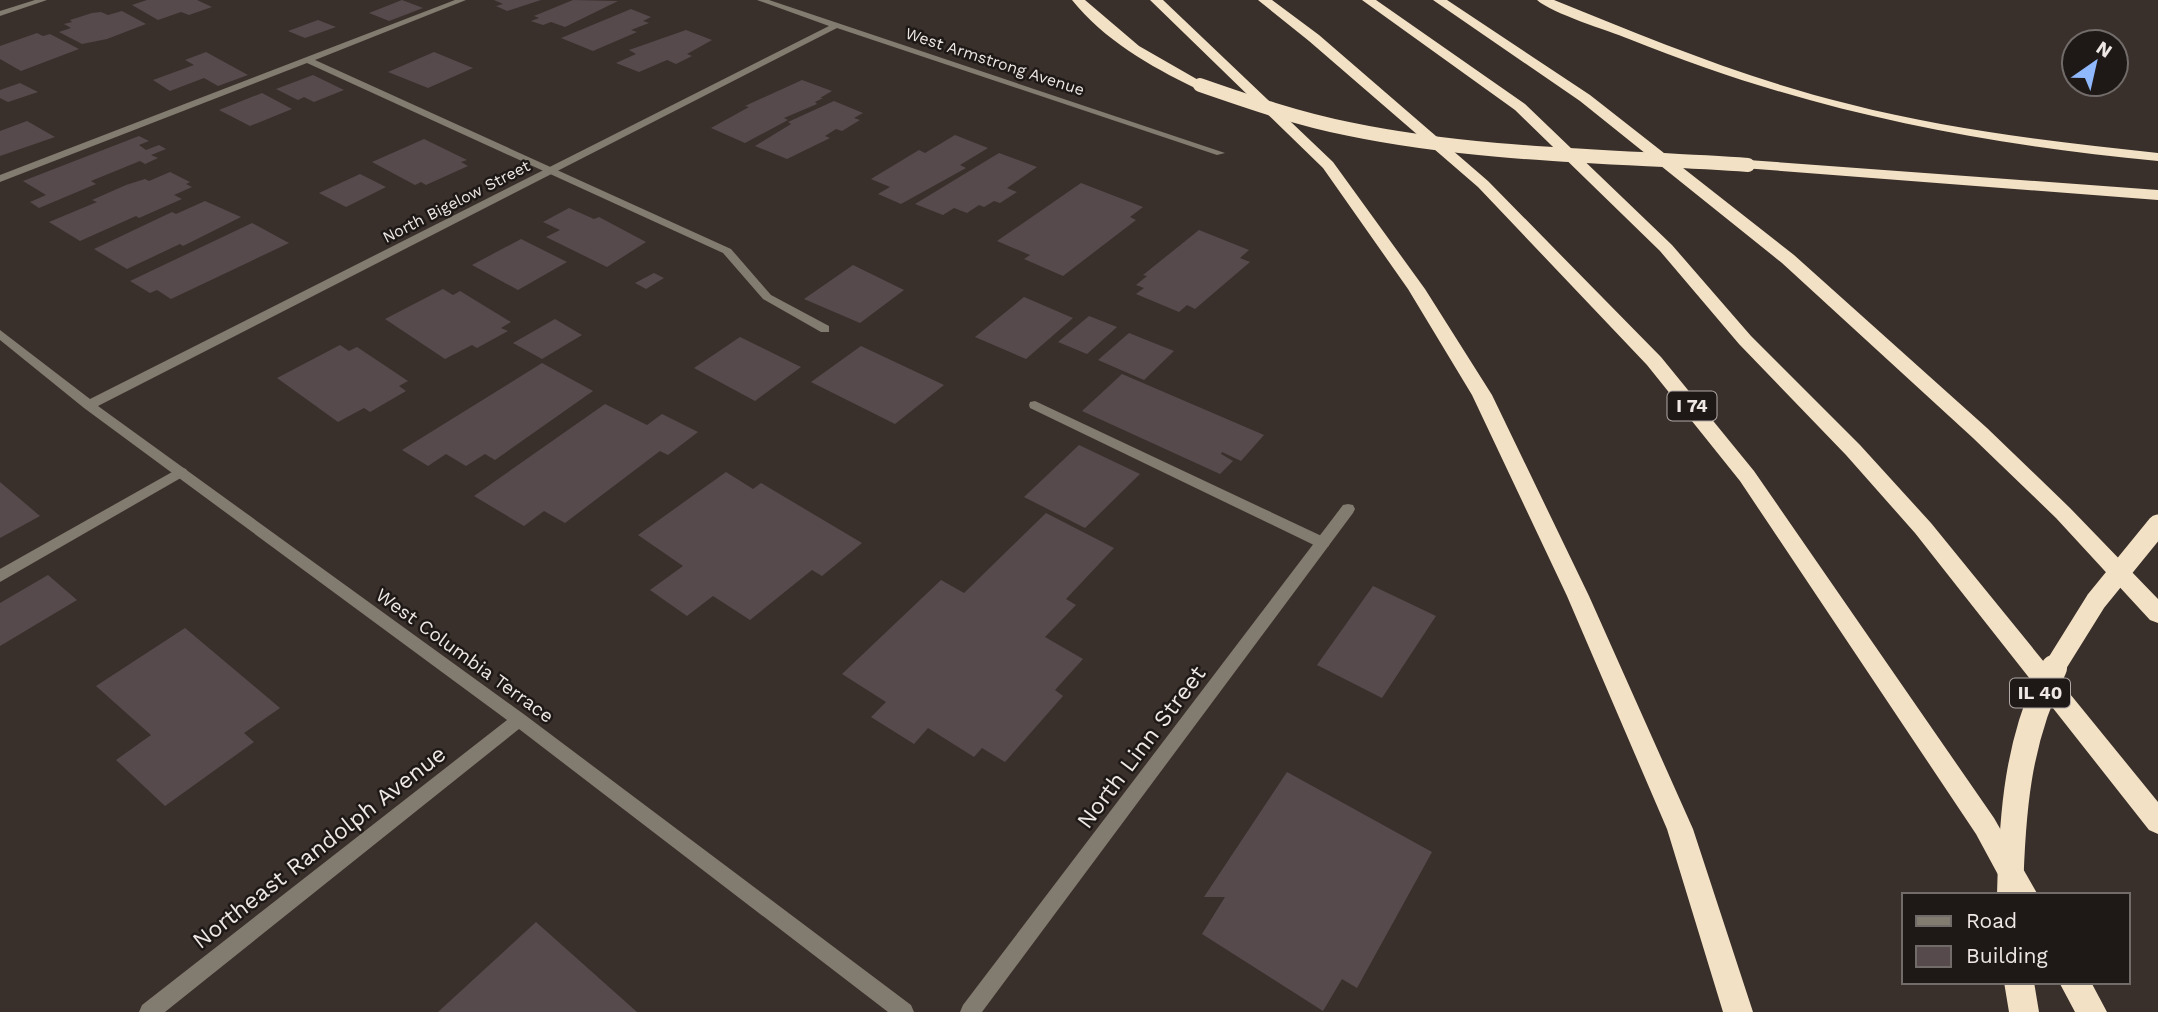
<svg xmlns="http://www.w3.org/2000/svg" width="2158" height="1012" viewBox="0 0 2158 1012" font-family="'Work Sans',sans-serif">
<style>
.building{fill:#564a4d}
.lines{fill:none;stroke-linecap:round;stroke-linejoin:round}
.service{fill:#827b70;fill-rule:evenodd}
.minor{fill:#827b70;fill-rule:evenodd}
.tertiary{fill:#827b70;fill-rule:evenodd}
.motorway{fill:#f3e1c5;fill-rule:evenodd}
.motorway-bridge-far2{stroke:#f3e1c5;stroke-width:14}
.motorway-bridge-far1{stroke:#f3e1c5;stroke-width:21}
.motorway-bridge{stroke:#f3e1c5;stroke-width:26}
.labels{text-anchor:middle;stroke-width:5;stroke-linejoin:round;paint-order:stroke}
.far-street-label{font-size:16px;fill:#eee7e4;stroke:#1e1917}
.shield{fill:#1e1917;stroke:#b0a9a6;stroke-width:2}
.shield-label{font-size:18px;font-weight:bold;fill:#eee7e4}
.street-label{font-size:19px;fill:#eee7e4;stroke:#1e1917}
.near-street-label{font-size:23px;fill:#eee7e4;stroke:#1e1917}
</style>
<rect width="100%" height="100%" fill="#3a302b"/>
<path class="building" d="M147,0H197L212,7L189,15L181,12L158,20L132,5Z
M402,0L423,8L389,21L369,13Z
M494,0H541L507,11L496,6L503,4Z
M573,0L618,1L565,27L551,22L543,25L531,21L539,18L534,16Z
M631,9L651,17L643,21L649,23L631,30L637,32L593,51L561,38Z
M122,11L146,24L107,39L82,44L59,32L71,28L64,24L72,22L70,20L92,13L101,12L108,15Z
M318,20L336,27L305,38L288,31Z
M686,30L712,40L687,54L692,56L676,64L667,60L639,72L616,63L636,54L629,50Z
M37,33L43,36L50,34L79,49L21,71L0,59V46Z
M206,52L248,75L218,86L204,78L170,91L153,80L194,65L185,60Z
M434,52L473,68L428,88L388,72Z
M313,75L344,90L314,102L304,97L298,100L276,89Z
M802,80L832,91L820,98H823L815,102L817,104L784,118L788,120L745,143L711,128L749,107L745,106Z
M20,83L38,92L8,102L0,98V90Z
M262,93L292,109L250,126L219,110Z
M834,101L863,113L854,118L860,120L842,131L836,129L825,136L830,138L787,159L755,146L791,124L788,122Z
M27,121L55,137L0,156V131Z
M955,135L988,148L960,165L966,168L901,204L878,194L890,187L871,179L919,150L925,153Z
M139,136L149,141L139,145L146,150L159,145L166,149L151,155L158,158L145,164L140,161L91,181L96,184L39,208L30,202L46,195L23,181Z
M424,139L467,160L461,162L468,166L426,185L421,182L415,185L372,162Z
M999,153L1037,167L1007,188L1017,192L1000,203L994,201L984,207L979,205L967,213L954,208L943,215L915,204Z
M170,172L190,182L186,184L192,187L174,195L182,199L139,218L136,216L80,241L49,222L97,202L92,200L126,185L145,179L149,181Z
M360,174L386,187L346,207L319,193Z
M1081,183L1143,207L1130,217L1136,220L1063,276L1024,259L1030,255L997,241Z
M205,201L241,217L183,246L180,244L127,269L94,249L172,212L176,214Z
M569,208L594,219L599,217L646,242L607,267L546,237L560,230L543,222Z
M252,223L289,243L171,299L157,290L150,293L130,281Z
M1199,230L1249,250L1240,258L1250,262L1195,309L1187,305L1179,312L1136,294L1144,288L1136,285L1147,276L1143,275Z
M521,239L567,262L518,290L472,265Z
M853,265L904,290L860,323L804,299Z
M654,273L664,278L646,289L635,283Z
M443,289L453,295L460,291L511,322L501,328L508,331L477,348L472,345L445,359L385,319Z
M1024,297L1073,318L1026,359L975,337Z
M1089,316L1117,327L1087,354L1058,342Z
M555,319L582,335L542,359L513,343Z
M1129,333L1174,351L1144,380L1098,360Z
M740,337L801,367L755,401L694,368Z
M340,345L349,351L357,347L408,381L399,386L406,391L370,412L364,408L338,422L277,378Z
M861,346L944,385L895,424L811,382Z
M542,363L593,391L495,460L485,454L466,466L446,454L428,466L402,450Z
M1122,374L1264,435L1241,461L1222,452L1221,454L1233,461L1220,474L1082,411Z
M605,404L647,425L662,414L698,432L668,455L660,451L565,523L544,511L524,526L474,496Z
M1079,445L1140,474L1085,528L1024,497Z
M726,472L753,489L761,483L862,543L822,576L812,570L750,620L713,596L687,616L650,590L683,566L638,535Z
M0,482L40,516L0,538Z
M1046,513L1114,548L1066,599L1076,605L1045,637L1083,659L1055,690L1063,696L1005,762L982,748L974,757L928,728L914,744L871,717L886,702L842,674L941,580L964,593Z
M48,575L77,600L0,646V603Z
M1373,586L1436,616L1382,698L1317,665Z
M185,628L280,708L244,733L254,742L165,806L116,760L151,735L96,686Z
M1287,772L1432,852L1357,988L1342,979L1323,1011L1202,934L1225,897H1204Z
M536,922L637,1012H438Z"/>
<g class="lines">
<path class="service" d="M455,0H466L315,60L731,249L771,295L829,326V332H821L763,299L723,253L307,63L0,182V175Z
M1035,401L1328,539L1330,543L1328,547H1318L1030,408L1029,405L1030,402Z
M181,467L186,469L188,472L186,475L0,582V569Z"/>
<path class="minor" d="M757,0H769L1225,153L1217,155L837,28L98,406L525,715L911,1005L914,1012H888L519,729L165,1012H139L142,1005L507,720L84,408L0,340V330L90,399L829,26Z
M1348,504L1353,505L1355,509L1353,513L982,1012H960L963,1005L1343,505Z"/>
<path class="tertiary" d="M35,0H47L0,16V11Z"/>
<path class="motorway" d="M1072,0H1085L1139,46L1207,85L1195,88C1150,66 1104,40 1072,0Z
M1150,0H1163L1333,162L1425,289L1492,395L1589,596L1693,829L1753,1012H1723L1667,829L1567,596L1472,395L1408,289L1323,168Z
M1258,0H1272L1319,35L1488,181L1661,357L1754,471L1994,818L2038,895H2009L1976,834L1740,481L1647,365L1478,187L1309,41Z
M1362,0H1376L1525,104L1672,245L1751,336L1860,445L1931,523L2158,802V834L2149,830L1915,533L1846,455L1739,344L1660,251L1515,110Z
M1433,0H1447L1590,95L1794,255L1987,428L2070,508L2158,599V623L2150,620L2056,518L1973,438L1782,263L1580,101Z
M1537,0H1554C1650,39 1747,79 1849,104C1950,130 2054,142 2158,153V161C1970,143 1805,110 1629,39C1607,30 1553,14 1537,0Z
M1748,160L2158,190V200L1743,168L1740,165Z
M2004,982H2034L2039,1012H2009Z
M2059,982H2091L2107,1012H2075Z"/>
<path class="motorway-bridge-far2" d="M1200,85C1249,102 1298,119 1349,129C1479,156 1615,156 1748,165"/>
<path class="motorway-bridge-far1" d="M2053,670L2096,601L2158,525"/>
<path class="motorway-bridge" d="M2010,895C2012,816 2017,740 2054,668"/>
</g>
<g class="labels">
<g class="far-street-label">
<text transform="translate(995 61) rotate(18)" y="6">West Armstrong Avenue</text>
<text transform="translate(456 201) rotate(-27)" y="6">North Bigelow Street</text>
</g>
<g class="shield">
<rect x="1667.5" y="391.5" width="49" height="29" rx="5"/>
<rect x="2010" y="678.5" width="60" height="29" rx="5"/>
</g>
<g class="shield-label">
<text x="1692" y="412">I 74</text>
<text x="2040" y="699">IL 40</text>
</g>
<g class="street-label">
<text transform="translate(465 655) rotate(36)" y="7">West Columbia Terrace</text>
</g>
<g class="near-street-label">
<text transform="translate(1141 747) rotate(-53)" y="8">North Linn Street</text>
<text transform="translate(319 847) rotate(-38)" y="8">Northeast Randolph Avenue</text>
</g>
</g>
<rect x="1902" y="893" width="228" height="91" fill="#1e1917" stroke="#716b69" stroke-width="2"/>
<rect x="1916" y="916" width="35" height="10" fill="#827b70" stroke="#716b69" stroke-width="2"/>
<text x="1966" y="928" font-size="21" fill="#eee7e4">Road</text>
<rect x="1916" y="946" width="35" height="21" fill="#564a4d" stroke="#716b69" stroke-width="2"/>
<text x="1966" y="963" font-size="21" fill="#eee7e4">Building</text>
<g transform="translate(2095 63) rotate(34)"><circle r="33" fill="#1e1917" stroke="#716b69" stroke-width="2"/>
<path d="M0-5L12 26L0 18L-12 26Z" fill="#90b8fd"/>
<text y="-10" font-size="19" font-weight="bold" text-anchor="middle" fill="#eee7e4">N</text>
</g>
</svg>
